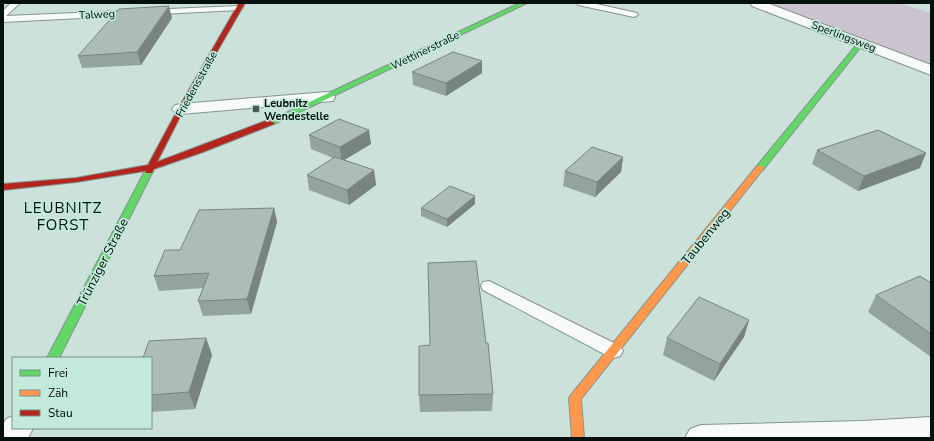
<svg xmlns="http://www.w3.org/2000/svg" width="934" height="441" viewBox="0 0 934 441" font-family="'Nunito Sans',sans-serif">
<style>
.green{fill:#ccc3d1}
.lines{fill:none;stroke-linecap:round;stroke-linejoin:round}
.lane-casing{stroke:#84958f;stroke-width:2}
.street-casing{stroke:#84958f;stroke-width:2}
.fast-casing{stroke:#84958f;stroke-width:2}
.slow-casing{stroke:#84958f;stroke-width:2}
.jam-casing{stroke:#84958f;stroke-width:2}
.lane{fill:#f7faf9;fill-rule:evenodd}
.street{fill:#f7faf9;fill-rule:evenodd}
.fast{fill:#63d668;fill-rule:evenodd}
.slow{fill:#ff974d;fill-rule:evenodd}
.jam{fill:#b3261e;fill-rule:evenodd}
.wall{fill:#94a39d}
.shaded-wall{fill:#788480}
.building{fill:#acbdb7;stroke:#788480}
.poi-dot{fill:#4a5954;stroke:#c3e9db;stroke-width:1.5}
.labels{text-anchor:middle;stroke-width:3.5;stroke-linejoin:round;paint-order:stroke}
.far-street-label{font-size:11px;fill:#04100c;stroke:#c3e9db}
.far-poi-label{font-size:11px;font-weight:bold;fill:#04100c;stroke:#c3e9db;text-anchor:start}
.street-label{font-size:13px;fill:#04100c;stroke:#c3e9db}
.quarter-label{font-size:15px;letter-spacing:1px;fill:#04100c;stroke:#c3e9db}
</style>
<rect width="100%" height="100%" fill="#cbe1d9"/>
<path class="green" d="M769,3H899L931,13V65Z"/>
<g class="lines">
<g class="lane-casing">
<path id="lane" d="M11,3H20L6,16L239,6L243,8L239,10L3,22V11Z
M577,3H592L637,13L638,15L634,17L578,5Z
M489,281L620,346L623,351L620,356L614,358L608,356L483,290L481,286L483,282Z"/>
</g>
<g class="street-casing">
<path id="street" d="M750,3H767L931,65V75L752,6Z
M327,92L333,93L335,97L333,101L181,114L175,113L172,109L175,105L181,104Z
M13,416V428H33L28,438H3V425L6,419Z
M931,417V438H685L690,429L701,425L863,421Z"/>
</g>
<g class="fast-casing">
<path id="fast" d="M520,3H527L329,98L274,124H271L267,122Z
M859,42L864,43L763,170H757L756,168L757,166Z
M146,169H152L153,171L59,358H47Z"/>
</g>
<g class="slow-casing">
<path id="slow" d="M757,166H763L764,168L581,399L584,438H572L569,398L571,395Z"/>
</g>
<g class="jam-casing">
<path id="jam" d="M239,3H245L184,109L157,162L268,120H274V124L203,152L154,169L152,173H146L145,171L76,182L3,190V184L76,178L148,165L178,109Z"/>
</g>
<use href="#lane" class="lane"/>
<use href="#street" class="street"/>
<use href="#fast" class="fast"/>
<use href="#slow" class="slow"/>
<use href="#jam" class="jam"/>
</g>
<path class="wall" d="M172,18L141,65L82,68L78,56Z
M482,61V73L446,96L413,85L412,72Z
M309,135L371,144L344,160L374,170L376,185L349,205L309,190L307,175L333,158L311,149Z
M817,150L920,168L858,191L812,164Z
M623,157L621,172L595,197L563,186L565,171Z
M475,204L447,227L421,216V208Z
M274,208L277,222L251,314L203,316L198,301L203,288L159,291L154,276L180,250Z
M931,283V357L868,312L876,295Z
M749,320L744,337L714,381L663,355L667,338Z
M206,338L212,355L195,409L151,412V358Z
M486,343L493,394L492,411L420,412L419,395Z"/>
<path class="shaded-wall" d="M169,6L172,18L141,65L137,52Z
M482,61V73L446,96V83Z
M369,130L371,144L341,162L340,147Z
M926,153L920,168L858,191L864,176Z
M623,157L621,172L595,197L597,182Z
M374,170L376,185L349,205L347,190Z
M475,196V204L447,227V219Z
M274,208L277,222L251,314L247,299Z
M749,320L744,337L714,381L720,364Z
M206,338L212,355L195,409L189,392Z"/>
<path class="building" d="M169,6L137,52L78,56L119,9Z
M453,52L482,61L446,83L412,72Z
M339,119L369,130L340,147L309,135Z
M878,130L926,153L864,176L817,150Z
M592,147L623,157L597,182L565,171Z
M335,157L374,170L347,190L307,175Z
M450,186L475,196L447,219L421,208Z
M274,208L247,299L198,301L209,273L154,276L165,250H180L199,210Z
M476,261L486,343H488L493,394L419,395V346L430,345L428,263Z
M920,276L931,283V334L876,295Z
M699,297L749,320L720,364L667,338Z
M206,338L189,392L151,395V358H143L149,341Z"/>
<rect class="poi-dot" x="252" y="105" width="8" height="8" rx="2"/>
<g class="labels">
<g class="far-street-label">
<text transform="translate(97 14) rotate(-3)" y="4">Talweg</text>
<text transform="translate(844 36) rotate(21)" y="4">Sperlingsweg</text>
<text transform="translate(425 50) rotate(-26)" y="4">Wettinerstraße</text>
<text transform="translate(196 84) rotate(-61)" y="4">Friedensstraße</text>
</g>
<g class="far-poi-label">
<text x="264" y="107">Leubnitz<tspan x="264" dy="13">Wendestelle</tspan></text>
</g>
<g class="street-label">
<text transform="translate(705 236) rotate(-51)" y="5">Taubenweg</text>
<text transform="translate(102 262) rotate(-63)" y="5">Trünziger Straße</text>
</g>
<g class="quarter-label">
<text x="63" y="213">LEUBNITZ<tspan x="63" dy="17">FORST</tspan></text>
</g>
</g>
<rect width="934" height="441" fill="none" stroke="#04100c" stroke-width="8"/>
<rect x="12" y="357" width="140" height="72" fill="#c3e9db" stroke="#779288"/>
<rect x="20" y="370" width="20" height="6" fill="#63d668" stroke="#779288"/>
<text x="48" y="377" font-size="12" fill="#04100c">Frei</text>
<rect x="20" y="390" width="20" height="6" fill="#ff974d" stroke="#779288"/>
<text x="48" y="397" font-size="12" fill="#04100c">Zäh</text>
<rect x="20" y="410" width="20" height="6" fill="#b3261e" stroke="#779288"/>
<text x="48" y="417" font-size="12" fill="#04100c">Stau</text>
</svg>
